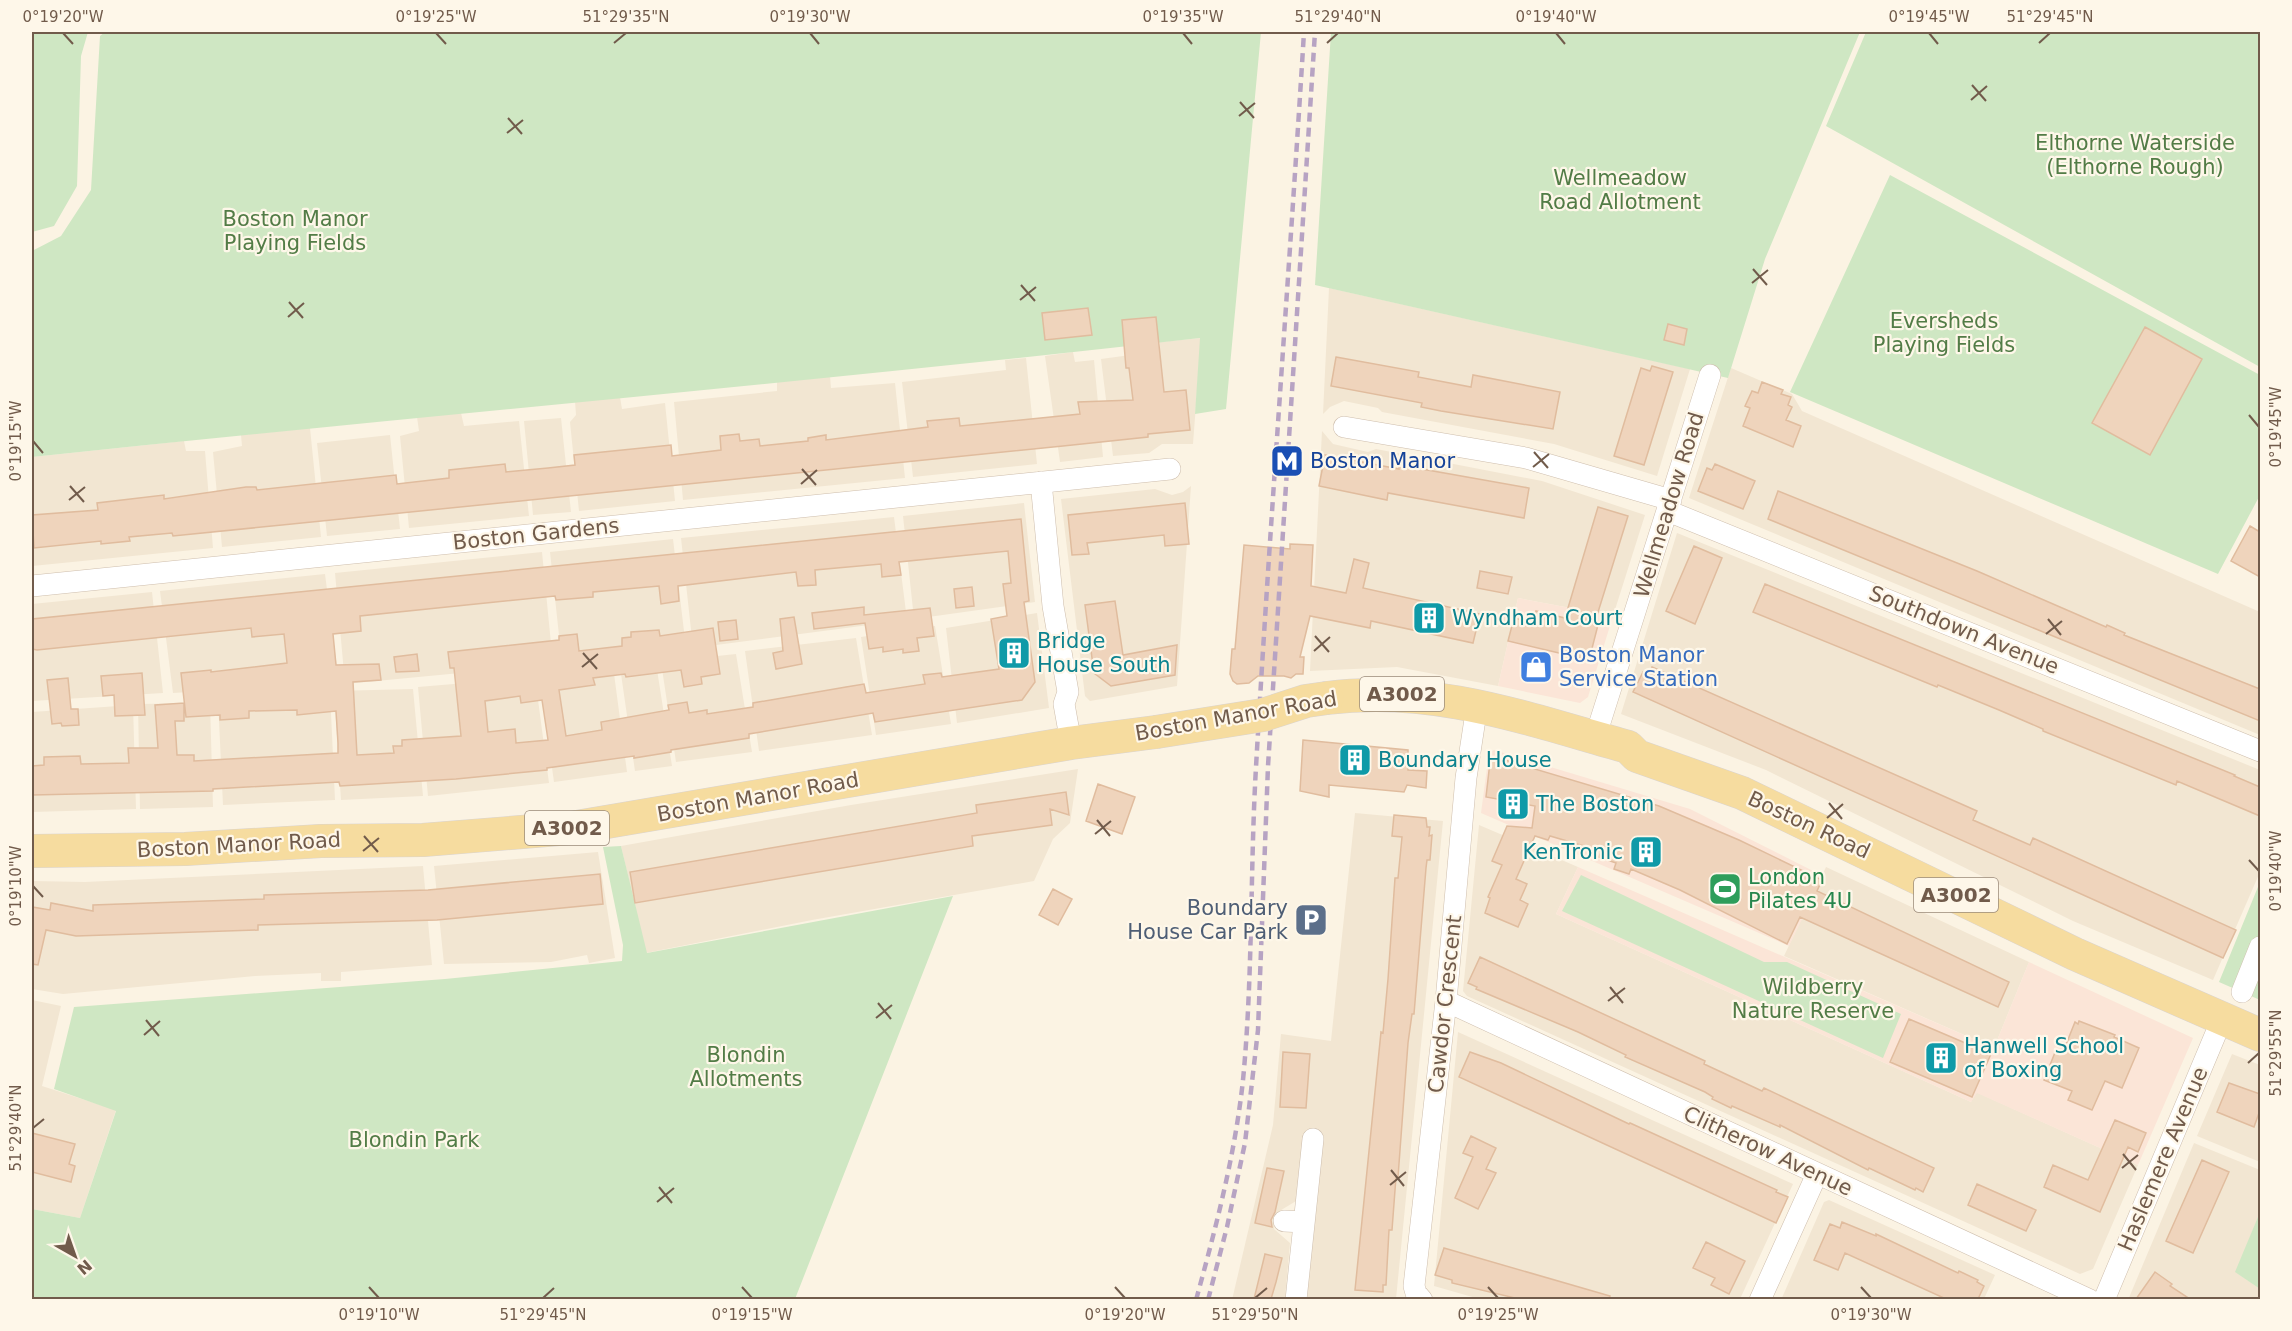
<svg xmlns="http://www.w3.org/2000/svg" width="2292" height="1331" viewBox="0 0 2292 1331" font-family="'DejaVu Sans',sans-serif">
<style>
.residential{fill:#f2e6d2}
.commercial{fill:#fbe5d7}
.green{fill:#cfe7c3}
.building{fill:#efd4bc;stroke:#e0bc9e;stroke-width:1.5;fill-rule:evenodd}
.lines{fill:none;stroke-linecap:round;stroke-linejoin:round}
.street-casing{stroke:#cebead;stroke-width:22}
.primary-casing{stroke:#dad4d0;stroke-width:34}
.street{stroke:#fff;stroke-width:21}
.primary{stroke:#f6dc9f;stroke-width:33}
.rail{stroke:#b7a3c3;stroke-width:4.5;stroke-dasharray:9 6;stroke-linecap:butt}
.primary-bridge-casing{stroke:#dad4d0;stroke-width:34;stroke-linecap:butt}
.primary-bridge{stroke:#f6dc9f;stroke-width:33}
.ticks{fill:none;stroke:#715b4b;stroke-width:2}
.labels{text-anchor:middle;stroke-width:4.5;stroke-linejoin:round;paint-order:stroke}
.shield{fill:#fef7e9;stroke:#9b8a7a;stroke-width:1.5}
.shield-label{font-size:20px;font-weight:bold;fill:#715b4b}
.park-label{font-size:21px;fill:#527c46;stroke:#fef7e9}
.transit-label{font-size:21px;fill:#164399;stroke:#fef7e9;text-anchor:start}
.street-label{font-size:21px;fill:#715b4b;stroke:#fef7e9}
.culture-label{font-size:21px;fill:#0d838f;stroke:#fef7e9;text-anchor:start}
.shop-label{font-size:21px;fill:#366cbe;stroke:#fef7e9;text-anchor:start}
.leisure-label{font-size:21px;fill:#27864d;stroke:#fef7e9;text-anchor:start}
.service-label{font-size:21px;fill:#4e5e75;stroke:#fef7e9;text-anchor:end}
.neatline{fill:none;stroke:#715b4b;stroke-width:2}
.ticks-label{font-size:15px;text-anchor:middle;fill:#715b4b}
</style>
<rect width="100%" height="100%" fill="#fbf3e3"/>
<path class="residential" d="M1329,288L1690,369L1657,476L1554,444L1382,412L1378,408L1344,401L1330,407L1323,414Z
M1201,338L1193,444H1162L1149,453L1113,456L1101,359L1160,351V342Z
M1073,352L1075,362L1094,360L1103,457L1060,462L1045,356Z
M1026,358L1037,464L913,477L902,382L1006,370L1005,360Z
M1731,368L1792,394L1802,411L2260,612V735L1689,498Z
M830,376L831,388L895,383L905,478L683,500L674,402L777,391V381Z
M620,397L622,409L665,403L675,501L579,511L570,422L576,415L575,401Z
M461,413L464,426L519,421L529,516L409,528L400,436L419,431L417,417Z
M561,418L571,512L533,515L524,421Z
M310,428L321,537L222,547L213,452L242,446L241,435Z
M1322,431L1333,444L1368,452L1376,449L1542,481L1645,515L1613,616L1518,598L1498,686L1397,667L1310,671Z
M390,435L400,529L327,536L317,443Z
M184,441L186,451H205L213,548L32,566V457Z
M1191,486L1177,686L1090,701L1085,696L1061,499L1155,489L1172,495L1183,492Z
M1024,503L1035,602L914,619L903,516Z
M894,517L907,620L693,648L681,538Z
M1677,533L2260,770V872L2213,980L2073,921L1766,770L1621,714Z
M673,539L686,648L562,663L550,552Z
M542,552L553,664L345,684L335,573Z
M325,574L339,683L173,693L160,591Z
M152,592L163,693L32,701V604Z
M1037,613L1049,708L957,723L946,628Z
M935,626L951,724L876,735L861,637Z
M856,638L872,735L759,751L745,651Z
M736,654L752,752L676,762L661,662Z
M656,663L672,766L635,771L620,667Z
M613,666L627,772L554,782L539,676Z
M535,677L549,783L428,796L418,687Z
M413,689L423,796L341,800L334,691Z
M330,691L335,800L223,805L218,700Z
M210,703L213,807L140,809L138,704Z
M133,705L136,809L32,812V712Z
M1078,769L1070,823L1053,839L1034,881L812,920L646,953L621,846L851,805Z
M1355,813L1443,821L1396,1299H1308L1296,1201L1278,1212L1274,1229L1290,1243L1285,1299L1232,1300L1273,1125L1281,1034L1331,1041Z
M1479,825L1578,867L1556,914L1971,1102L1976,1092L2138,1165L2093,1269L2080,1274L1467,996L1463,991Z
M598,852L615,958L589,963L587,955L551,962L444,964L434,866Z
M423,866L432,965L341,972V981H321V973L255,976L63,994L32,989V881L85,882Z
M1826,867L2029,962L1994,1048L1784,956Z
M32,1000L61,1006L42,1086L116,1110L80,1218L32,1209Z
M1458,1032L1793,1184L1740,1299L1483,1300L1434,1286Z
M2232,1054L2260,1065V1162L2197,1136Z
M2194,1143L2260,1170V1212L2236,1272L2260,1289V1299L2128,1300Z
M1829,1200L1995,1275L1984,1299L1781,1300L1824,1202Z"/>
<path class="commercial" d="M1518,598L1613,616L1588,697L1580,703L1498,686Z
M1494,750L1690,809L1823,876L1789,946L1481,813L1489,753Z
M1578,867L1994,1048L2029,962L2193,1038L2138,1165L1977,1093L1971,1102L1556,914Z"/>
<path class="green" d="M32,32H88L81,56L77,186L54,226L32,232Z
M105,32H1261L1226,409L1195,414L1200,338C811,382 421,416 32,457V251L61,236L91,190L100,36Z
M1331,32H1860L1765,259L1728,378L1315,285Z
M1866,32H2260V367L1826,126Z
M1890,175L2260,375V495L2218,574L1790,392Z
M621,846L647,953L953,896L795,1299H32V1209L80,1218L116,1111L54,1089L74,1007L445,979L622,961L623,945L603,847Z
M1581,875L1764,962H1787L1901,1014L1883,1058L1562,911Z
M2260,882V1000L2219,982Z
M2260,1212V1289L2235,1272Z"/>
<path class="building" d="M1088,308L1092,335L1045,340L1042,313Z
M1156,317L1164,392L1186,390L1190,430L1148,434V437L1063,446L282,525L173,536L172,533L129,537L130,541L101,544V541L34,548L32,515L98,510L97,503L164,495V499L246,487H256L257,490L396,475L397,484L449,478V470L505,464L506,472L548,468L575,465L574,455L671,445L672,456L721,450L720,436L739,434L740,441L759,439L760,446L808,441V438L826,435V440L928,427L927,421L959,418L960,426L1080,414L1078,402L1133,400L1129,368H1126L1122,320Z
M1668,324L1687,329L1684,345L1664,340Z
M2145,327L2202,359L2150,455L2092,423Z
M1336,357L1419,372L1418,377L1471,387L1473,375L1560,392L1553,429L1441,411L1421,407L1422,403L1331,386Z
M1652,366L1673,372L1644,465L1614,456L1641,368L1650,371Z
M1762,382L1783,390L1781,394L1791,397L1788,405L1792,407L1786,420L1801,426L1793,447L1743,426L1750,408L1745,406L1752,391L1758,393Z
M1325,455L1399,469V465L1529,488L1524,518L1388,493L1387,500L1319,486Z
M1715,464L1755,481L1743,509L1698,491L1707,468L1712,470Z
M1778,491L1977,571L2106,627L2107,625L2125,633L2124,635L2260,689V721L1768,519Z
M1185,503L1189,544L1165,546L1164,535L1087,543L1089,554L1072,555L1068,515Z
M1598,507L1628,516L1594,625H1598L1589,660L1508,641L1514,618L1534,623L1536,611L1565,618Z
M1021,519L1029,601L1024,602L1035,682L1022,700L875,722L873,713L749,734V738L671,750V752L653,755L634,758V756L547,768V770L456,779L340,786L339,782L213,789V791L32,795V766L44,765V757L80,756L81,764L129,763L128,748H158L155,705L184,703V721H175L177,755H194V761L338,753V743L336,711L297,715V710L249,711V718L220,720V715L186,717L181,673L211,670V672L287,663L284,634L252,637L251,628L37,650L32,649V619ZM1008,551L1011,583L1003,584L1007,616L991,619L999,669L942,677L941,673L923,675L925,684L866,693L864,684L846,687L753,703V707L707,714V710L689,713L687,702L668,705L669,710L601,722L602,730L566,736L559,690L595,685L593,678L625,674L626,677L681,670L684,687L702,684L701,677L720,674L713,628L660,636L659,630L631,632V637L622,638V646L579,651L577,634L559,636V640L448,652L450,668H454L461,736L402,740V746H393L394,753L357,755L353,682L381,680L379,664L336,665L333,634L361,631L360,616L555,596L556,600L593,597V592L659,586L661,604L679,601L678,586L796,572L798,586L816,585L815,570L881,564L882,577L901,575L899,562ZM520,696L521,703L542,700L548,740L516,743L515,729L488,732L485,701Z
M2250,526L2260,532V577L2231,561Z
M1290,544L1313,545L1311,586L1346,593L1354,559L1369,563L1363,588L1480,614L1473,643L1371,621L1370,628L1310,616L1300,657H1304L1303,674H1296L1291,678L1284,676H1258L1249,683L1237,684L1233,681L1230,674L1232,649H1235L1244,545L1290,549Z
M1694,546L1722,558L1695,624L1666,611Z
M1480,571L1512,577L1508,594L1477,588Z
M1765,584L2235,775L2234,776L2260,787V816L2177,781L2176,785L2043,731V729L1999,710L1938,685L1937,687L1753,612Z
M972,587L974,606L956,608L954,589Z
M1115,601L1123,655L1177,645L1175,675L1111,686L1094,673L1085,605Z
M864,607V615L930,608L934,636L917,638L919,651L903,653V649L883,652V647L869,649L865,623L814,629L812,613Z
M794,617L802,664L776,669L773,653L783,651L780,619Z
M736,620L738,639L720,641L718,622Z
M417,654L419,671L396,672L394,657Z
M1652,667L1977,811L1973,820L2030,845L2033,838L2236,930L2223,958L1633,692L1643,672L1649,675Z
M142,673L145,715L115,716L114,695L103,696L101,676Z
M68,678L71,709H78L79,725L62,726L61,723L52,724L47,680Z
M1303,740L1408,750V770L1427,771L1426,788L1407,785L1404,792L1329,785V797L1300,791Z
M1495,757L1659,806L1739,840L1822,880L1817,891L2009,982L1998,1007L1800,917L1787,944L1680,890L1631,869L1629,874L1614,869L1616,863L1599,857L1601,851L1550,836L1548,840L1535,836L1516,879L1527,884L1520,900L1528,904L1518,927L1485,913L1490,898L1488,897L1502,865L1492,861L1507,826L1532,828L1535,806L1486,797L1490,762Z
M1098,784L1135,797L1122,834L1086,821Z
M1066,792L1069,815L1050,809L1052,825L972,836L973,846L635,903L630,872L977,813L976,805Z
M1394,815L1426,818L1427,827H1430L1429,836L1432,835L1430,860H1427L1426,868L1414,1014H1412L1408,1043L1398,1177H1396L1392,1230H1389L1386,1285H1383V1292L1355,1290L1381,1032L1383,1033L1388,979L1395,878H1398L1402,837L1392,836Z
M600,874L603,904L437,920L258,925V930L76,936L46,930L38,965L32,964V907L50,910L51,903L93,911V905L264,899V895L428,890Z
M1053,889L1072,899L1058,925L1039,915Z
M1480,957L1705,1061L1704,1064L1762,1091L1764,1088L1934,1168L1923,1192L1916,1188L1915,1190L1869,1168L1868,1170L1780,1125V1127L1732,1106L1731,1108L1712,1099L1713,1097L1705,1092L1625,1057L1626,1055L1578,1032L1476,989L1477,987L1468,983Z
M1909,1019L1991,1054L1972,1097L1890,1062Z
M2079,1021L2115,1035L2114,1037L2139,1048L2122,1088L2105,1081L2092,1110L2068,1100L2072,1091L2044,1080L2056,1050L2063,1052L2075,1022L2078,1024Z
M1283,1052L1310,1054L1306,1108L1280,1107Z
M1470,1052L1501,1063L1629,1124L1630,1123L1777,1190L1776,1192L1788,1197L1776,1223L1459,1077Z
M2229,1083L2260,1094V1110L2254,1127L2217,1112Z
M2115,1120L2146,1133L2138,1152L2128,1147L2100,1212L2044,1187L2053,1165L2088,1180Z
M32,1133L75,1144L69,1164L75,1166L71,1182L32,1172Z
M1471,1136L1496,1148L1486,1169L1496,1173L1478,1209L1455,1198L1473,1157L1463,1153Z
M2202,1160L2229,1172L2193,1253L2166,1241Z
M1267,1168L1284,1171L1275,1212L1271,1220L1272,1227L1255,1223Z
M1977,1184L2036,1210L2026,1231L1968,1205Z
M1842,1222L1876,1236V1234L1958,1273L1959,1271L1978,1280L1977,1282L1984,1286L1978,1299H1946L1845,1253L1838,1270L1814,1260L1830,1224L1840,1228Z
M1706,1242L1745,1261L1729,1294L1711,1285L1715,1278L1693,1268Z
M1444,1248L1610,1296L1609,1299H1519L1452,1283V1280L1435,1275Z
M1265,1254L1282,1258L1276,1282L1271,1299H1254Z
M2155,1272L2172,1284L2170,1286L2190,1299H2136Z"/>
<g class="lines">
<g class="street-casing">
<path id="street" d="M1344,427L1526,458L1671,500
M1041,482L1053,606L1068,692L1064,704L1071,743
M1668,511L2260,751
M32,586L1170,469
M1595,738L1710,375
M2242,992L2260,947
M1446,1001L2090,1300
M1284,1221L1304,1222
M1296,1300L1313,1139
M1422,1300L1416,1293L1414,1286L1446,1001L1466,778L1477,706
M1760,1300L1817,1174
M2104,1300L2222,1019"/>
</g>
<g class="primary-casing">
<path id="primary" d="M1327,698C1434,684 1527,719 1628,747L1637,756L1742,793L2075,954L2260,1035
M32,851L185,849L321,841L423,840L571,828L1071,743L1156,732"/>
</g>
<use href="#street" class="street"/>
<use href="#primary" class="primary"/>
<path class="rail" d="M1196,1300C1216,1227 1235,1155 1243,1080C1253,976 1250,871 1256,767C1270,522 1289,277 1304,32
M1208,1300L1227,1227L1245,1143L1258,1030L1268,766L1315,32"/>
<g class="primary-bridge-casing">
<path id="primary-bridge" d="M1156,732L1263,715L1306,701L1327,698"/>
</g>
<use href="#primary-bridge" class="primary-bridge"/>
</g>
<path class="ticks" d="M63,33L73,44M436,33L446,44M810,33L819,44M1183,33L1192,44M1556,33L1565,44M1929,33L1938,44M614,43L626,33M1327,43L1338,33M2039,43L2050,33M1972,85L1986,101M1971,100L1987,86M1240,102L1254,118M1239,116L1255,103M508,118L522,134M507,133L523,120M1753,269L1767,285M1752,283L1768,270M1021,285L1035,301M1020,300L1036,287M289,302L303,318M288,317L304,303M2249,415L2259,427M33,441L43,453M1534,452L1548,468M1533,467L1549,454M802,469L816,485M801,484L817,470M70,486L84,502M69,500L85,487M2048,619L2061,635M2046,634L2062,621M1315,636L1329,652M1314,651L1330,637M583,653L597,669M582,667L598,654M1829,803L1842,819M1827,818L1843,804M1097,820L1110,836M1095,834L1111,821M364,836L378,852M363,851L379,838M2249,860L2259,871M33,886L43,897M1610,987L1623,1003M1608,1001L1625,988M878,1003L891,1019M876,1018L892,1005M146,1020L159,1036M144,1035L160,1021M2248,1063L2259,1053M33,1128L44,1119M2123,1154L2136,1170M2122,1168L2138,1155M1391,1170L1404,1186M1390,1185L1406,1172M659,1187L672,1203M657,1202L674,1188M369,1287L379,1298M742,1287L752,1298M1115,1287L1125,1298M1488,1287L1498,1298M1861,1287L1871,1298M543,1298L554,1288M1255,1298L1267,1288"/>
<defs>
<g id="metro-square" transform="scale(1.725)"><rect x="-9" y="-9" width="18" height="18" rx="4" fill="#1a4fb4" stroke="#fef7e9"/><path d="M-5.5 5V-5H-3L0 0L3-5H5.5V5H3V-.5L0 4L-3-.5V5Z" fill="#fff"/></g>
<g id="building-square" transform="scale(1.725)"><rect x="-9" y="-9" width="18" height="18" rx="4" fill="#0f9aa8" stroke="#fef7e9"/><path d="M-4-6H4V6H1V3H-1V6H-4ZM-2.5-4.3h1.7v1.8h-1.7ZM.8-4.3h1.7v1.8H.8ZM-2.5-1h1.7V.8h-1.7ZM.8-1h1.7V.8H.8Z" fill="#fff"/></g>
<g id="shop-square" transform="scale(1.725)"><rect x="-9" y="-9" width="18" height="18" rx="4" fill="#3f7fe0" stroke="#fef7e9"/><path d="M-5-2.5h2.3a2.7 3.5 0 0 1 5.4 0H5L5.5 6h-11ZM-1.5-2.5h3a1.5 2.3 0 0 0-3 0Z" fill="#fff"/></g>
<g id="stadium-square" transform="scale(1.725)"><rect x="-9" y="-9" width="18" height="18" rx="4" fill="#2e9e5b" stroke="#fef7e9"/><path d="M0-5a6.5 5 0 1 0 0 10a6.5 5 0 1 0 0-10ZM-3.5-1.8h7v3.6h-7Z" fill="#fff"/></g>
<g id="parking-square" transform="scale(1.725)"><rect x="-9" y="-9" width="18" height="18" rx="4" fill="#5c6f8a" stroke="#fef7e9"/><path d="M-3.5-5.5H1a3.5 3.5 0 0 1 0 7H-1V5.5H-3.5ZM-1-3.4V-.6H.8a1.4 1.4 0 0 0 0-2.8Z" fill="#fff"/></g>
</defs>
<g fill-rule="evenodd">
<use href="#metro-square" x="1287" y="461"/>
<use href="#building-square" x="1429" y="618"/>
<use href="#building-square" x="1014" y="653"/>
<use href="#shop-square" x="1536" y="667"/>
<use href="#building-square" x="1355" y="760"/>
<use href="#building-square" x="1513" y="804"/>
<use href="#building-square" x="1646" y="852"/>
<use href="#stadium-square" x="1725" y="889"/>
<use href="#parking-square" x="1311" y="920"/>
<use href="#building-square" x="1941" y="1058"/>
</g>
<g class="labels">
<g class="shield">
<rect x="1360" y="677" width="84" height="34" rx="4.5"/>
<rect x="525" y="811" width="84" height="34" rx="4.5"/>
<rect x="1914" y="878" width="84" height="34" rx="4.5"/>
</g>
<g class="shield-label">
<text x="1402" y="701">A3002</text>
<text x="567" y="835">A3002</text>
<text x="1956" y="902">A3002</text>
</g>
<g class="park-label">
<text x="2135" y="150">Elthorne Waterside<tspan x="2135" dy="24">(Elthorne Rough)</tspan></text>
<text x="1620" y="185">Wellmeadow<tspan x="1620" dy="24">Road Allotment</tspan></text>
<text x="295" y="226">Boston Manor<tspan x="295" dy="24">Playing Fields</tspan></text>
<text x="1944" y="328">Eversheds<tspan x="1944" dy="24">Playing Fields</tspan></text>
<text x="1813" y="994">Wildberry<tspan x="1813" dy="24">Nature Reserve</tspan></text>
<text x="746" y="1062">Blondin<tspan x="746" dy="24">Allotments</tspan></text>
<text x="414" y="1147">Blondin Park</text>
</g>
<g class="transit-label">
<text x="1310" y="468">Boston Manor</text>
</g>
<g class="street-label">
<text transform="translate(1669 505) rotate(-73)" y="7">Wellmeadow Road</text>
<text transform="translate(536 534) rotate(-6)" y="7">Boston Gardens</text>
<text transform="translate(1964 630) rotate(22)" y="7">Southdown Avenue</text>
<text transform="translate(1236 716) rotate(-10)" y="7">Boston Manor Road</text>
<text transform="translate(758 797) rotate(-10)" y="7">Boston Manor Road</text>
<text transform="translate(1809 825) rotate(25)" y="7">Boston Road</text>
<text transform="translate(239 845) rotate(-3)" y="7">Boston Manor Road</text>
<text transform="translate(1445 1004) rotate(-84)" y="7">Cawdor Crescent</text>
<text transform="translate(1768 1151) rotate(25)" y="7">Clitherow Avenue</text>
<text transform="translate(2163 1159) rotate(-67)" y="7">Haslemere Avenue</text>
</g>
<g class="culture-label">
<text x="1452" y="625">Wyndham Court</text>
<text x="1037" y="648">Bridge<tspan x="1037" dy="24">House South</tspan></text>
<text x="1378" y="767">Boundary House</text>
<text x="1536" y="811">The Boston</text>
<text x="1623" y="859" text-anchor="end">KenTronic</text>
<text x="1964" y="1053">Hanwell School<tspan x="1964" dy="24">of Boxing</tspan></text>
</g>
<g class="shop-label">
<text x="1559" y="662">Boston Manor<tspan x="1559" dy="24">Service Station</tspan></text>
</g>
<g class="leisure-label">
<text x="1748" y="884">London<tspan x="1748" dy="24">Pilates 4U</tspan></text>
</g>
<g class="service-label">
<text x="1288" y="915">Boundary<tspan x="1288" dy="24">House Car Park</tspan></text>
</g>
</g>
<rect width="2292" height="1331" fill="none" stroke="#fef7e9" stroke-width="66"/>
<g transform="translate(75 1256) rotate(140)" stroke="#fef7e9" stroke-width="4.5" paint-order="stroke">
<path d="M0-4.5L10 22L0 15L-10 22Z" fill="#715b4b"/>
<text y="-9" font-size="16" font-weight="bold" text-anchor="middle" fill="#715b4b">N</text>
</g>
<rect x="33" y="33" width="2226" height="1265" class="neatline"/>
<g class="ticks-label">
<text x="63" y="22">0°19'20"W</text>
<text x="436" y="22">0°19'25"W</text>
<text x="626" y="22">51°29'35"N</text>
<text x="810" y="22">0°19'30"W</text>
<text x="1183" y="22">0°19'35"W</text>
<text x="1338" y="22">51°29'40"N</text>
<text x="1556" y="22">0°19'40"W</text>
<text x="1929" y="22">0°19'45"W</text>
<text x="2050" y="22">51°29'45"N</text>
<text transform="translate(2276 427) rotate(-90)" y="5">0°19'45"W</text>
<text transform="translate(16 441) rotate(-90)" y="5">0°19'15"W</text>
<text transform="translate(2276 871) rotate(-90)" y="5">0°19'40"W</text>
<text transform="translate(16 886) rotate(-90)" y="5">0°19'10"W</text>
<text transform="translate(2276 1053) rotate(-90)" y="5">51°29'55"N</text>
<text transform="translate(16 1128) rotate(-90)" y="5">51°29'40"N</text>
<text x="379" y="1320">0°19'10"W</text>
<text x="543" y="1320">51°29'45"N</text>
<text x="752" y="1320">0°19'15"W</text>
<text x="1125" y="1320">0°19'20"W</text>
<text x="1255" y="1320">51°29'50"N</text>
<text x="1498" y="1320">0°19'25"W</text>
<text x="1871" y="1320">0°19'30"W</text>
</g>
</svg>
